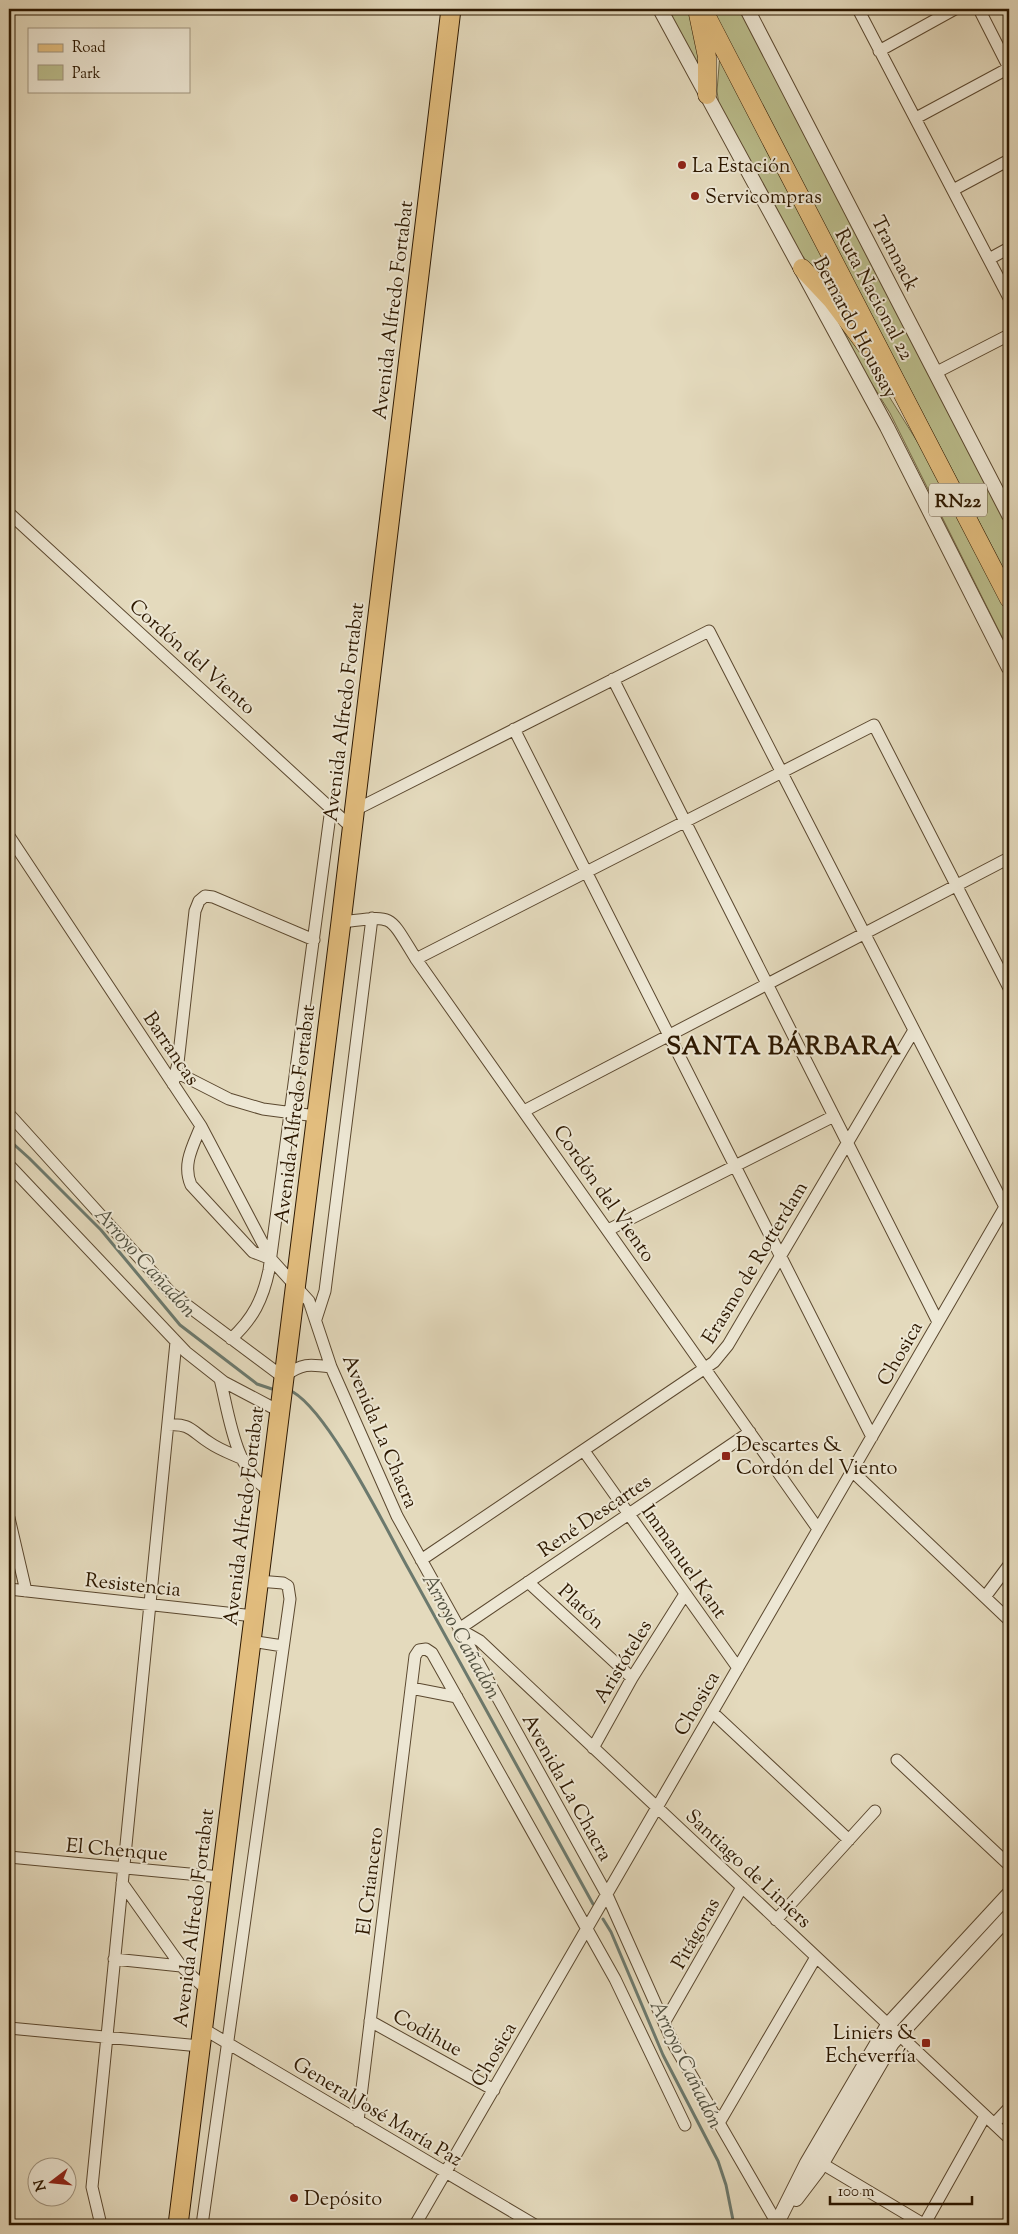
<svg xmlns="http://www.w3.org/2000/svg" width="1018" height="2234" viewBox="0 0 1018 2234" font-family="'Sorts Mill Goudy',serif">
<style>
.green{fill:#bbbe8d;stroke:#746b46}
.lines{fill:none;stroke-linecap:round;stroke-linejoin:round}
.stream{stroke:#6c796d;stroke-width:3}
.minor-casing{stroke:#5b482f;stroke-width:13}
.tertiary-casing{stroke:#5b482f;stroke-width:16}
.primary-casing{stroke:#2d1800;stroke-width:19}
.trunk-casing{stroke:#2d1800;stroke-width:21}
.minor{stroke:#ede7d4;stroke-width:11}
.tertiary{stroke:#ede7d4;stroke-width:14}
.primary{stroke:#e2bd7e;stroke-width:18}
.trunk{stroke:#e2bd7e;stroke-width:19}
.poi-dot{fill:#8f2418;stroke:#ede7d4;stroke-width:2}
.labels{text-anchor:middle;stroke-width:4;stroke-linejoin:round;paint-order:stroke}
.shield{fill:#ede7d4;stroke:#675640;stroke-width:1}
.shield-label{font-size:19px;font-weight:bold;fill:#2d1800}
.poi-label{font-size:20px;fill:#2d1800;stroke:#ede7d4;text-anchor:start}
.street-label{font-size:20px;fill:#2d1800;stroke:#ede7d4}
.water-label{font-size:21px;font-style:italic;fill:#525140;stroke:#ede7d4}
.district-label{font-size:25px;font-weight:bold;letter-spacing:1px;fill:#2d1800;stroke:#ede7d4}
</style>
<rect width="100%" height="100%" fill="#e4dabd"/>
<filter id="stains"><feTurbulence type="fractalNoise" baseFrequency=".004" numOctaves="4"/><feColorMatrix values="0 0 0 0 .2 0 0 0 0 .09 0 0 0 0 .02 0 0 0 .5 -.17"/></filter>
<radialGradient id="worn" r=".72"><stop offset=".6" stop-color="#630" stop-opacity="0"/><stop offset="1" stop-color="#630" stop-opacity=".3"/></radialGradient>
<path class="green" d="M665,9H692L703,77Z
M712,9H742L1009,525V579Z
M720,54L869,342L798,250L719,105L717,91Z
M825,300L837,313L930,462L1009,616V651L890,413L859,363Z"/>
<g class="lines">
<path class="stream" d="M9,1140L29,1158L101,1230L180,1325L257,1384L272,1389
M293,1392C330,1414 385,1527 408,1568C470,1680 531,1792 593,1904
M603,1919L611,1932L663,2055L718,2161L726,2185L734,2225"/>
<g class="minor-casing">
<path id="minor" d="M858,9L1009,298
M979,9L1009,68
M879,51L955,9
M916,118L1009,68
M953,190L1009,160
M989,259L1009,248
M935,373L1009,335
M9,513L351,827
M613,679L938,1322
M514,729L872,1437
M353,811L709,631L1005,1207
M9,836L201,1126L271,1259L309,1301L331,1367L397,1516L607,1895L674,2045L778,2225
M341,922C395,916 387,912 416,959L818,1529
M416,959L874,725L1009,988
M176,1072L229,1099L263,1109L316,1116
M173,1084L178,1063L195,911L199,901L205,896L213,897L314,940
M524,1111L1009,858
M9,1114L172,1294L283,1377C302,1363 309,1364 331,1367
M201,1126C193,1146 182,1164 191,1185L253,1252L271,1259
M9,1165L186,1352L224,1382L279,1411
M608,1230L834,1116
M316,1319L325,1291L372,918
M231,1339C253,1319 263,1299 269,1270L331,808
M220,1379C229,1414 235,1472 269,1490
M168,1425C191,1423 192,1432 210,1443C220,1450 232,1454 243,1459
M584,1451L738,1668
M852,1471L1009,1620
M9,1518L26,1591
M421,1560L714,1362L728,1345L914,1030
M528,1582L632,1678
M9,1589L254,1616
M985,1597L1009,1565
M459,1629L480,1641L1009,2138
M459,1629L750,1432
M251,1641L283,1646
M411,1688L457,1697
M712,1712L849,1840
M593,1748L632,1678L685,1594
M897,1760L1009,1865
M9,1857L221,1877
M122,1883L181,1966L207,1990
M776,1920L875,1811
M114,1959L181,1966
M370,2021L494,2090
M664,2023L742,1887
M9,2028L200,2046
M202,2028L535,2225
M358,2121L415,1656L419,1650L426,1649L432,1653L615,1979L685,2125
M719,2123L816,1957
M994,2124L1009,2108
M816,2160L925,2225
M101,2225L92,2187L176,1342
M202,2225L290,1599L288,1586L283,1583L258,1581
M415,2225L1009,1200
M924,2225L985,2116"/>
</g>
<g class="tertiary-casing">
<path id="tertiary" d="M660,9L887,427L1009,668
M747,9L1009,515
M796,2199L818,2170L892,2043L1009,1916
M776,2225L807,2163L888,2025L1009,1894"/>
</g>
<g class="primary-casing">
<path id="primary" d="M703,9L1009,599
M698,14L707,57V95
M802,268L832,300L874,356"/>
</g>
<g class="trunk-casing">
<path id="trunk" d="M178,2225L341,922L451,9"/>
</g>
<use href="#minor" class="minor"/>
<use href="#tertiary" class="tertiary"/>
<use href="#primary" class="primary"/>
<use href="#trunk" class="trunk"/>
</g>
<g class="poi-dot">
<circle cx="682" cy="165" r="5"/>
<circle cx="695" cy="196" r="5"/>
<rect x="721" y="1451" width="10" height="10" rx="2.5"/>
<rect x="921" y="2038" width="10" height="10" rx="2.5"/>
<circle cx="294" cy="2198" r="5"/>
</g>
<g class="labels">
<rect class="shield" x="929" y="483.5" width="58" height="33" rx="4"/>
<g class="shield-label">
<text x="958" y="507">RN22</text>
</g>
<g class="poi-label">
<text x="692" y="172">La Estación</text>
<text x="705" y="203">Servicompras</text>
<text x="736" y="1451">Descartes &amp;<tspan x="736" dy="23">Cordón del Viento</tspan></text>
<text x="916" y="2039" text-anchor="end">Liniers &amp;<tspan x="916" dy="23">Echeverría</tspan></text>
<text x="304" y="2205">Depósito</text>
</g>
<g class="street-label">
<text transform="translate(896 253) rotate(63)" y="7">Trannack</text>
<text transform="translate(875 294) rotate(62)" y="7">Ruta Nacional 22</text>
<text transform="translate(392 310) rotate(-83)" y="7">Avenida Alfredo Fortabat</text>
<text transform="translate(856 327) rotate(62)" y="7">Bernardo Houssay</text>
<text transform="translate(193 656) rotate(42)" y="7">Cordón del Viento</text>
<text transform="translate(343 712) rotate(-83)" y="7">Avenida Alfredo Fortabat</text>
<text transform="translate(172 1048) rotate(56)" y="7">Barrancas</text>
<text transform="translate(294 1114) rotate(-83)" y="7">Avenida Alfredo Fortabat</text>
<text transform="translate(605 1193) rotate(55)" y="7">Cordón del Viento</text>
<text transform="translate(754 1262) rotate(-59)" y="7">Erasmo de Rotterdam</text>
<text transform="translate(899 1353) rotate(-60)" y="7">Chosica</text>
<text transform="translate(381 1431) rotate(67)" y="7">Avenida La Chacra</text>
<text transform="translate(594 1515) rotate(-34)" y="7">René Descartes</text>
<text transform="translate(243 1516) rotate(-83)" y="7">Avenida Alfredo Fortabat</text>
<text transform="translate(685 1561) rotate(55)" y="7">Immanuel Kant</text>
<text transform="translate(133 1584) rotate(6)" y="7">Resistencia</text>
<text transform="translate(582 1606) rotate(43)" y="7">Platón</text>
<text transform="translate(622 1661) rotate(-59)" y="7">Aristóteles</text>
<text transform="translate(696 1703) rotate(-60)" y="7">Chosica</text>
<text transform="translate(568 1787) rotate(61)" y="7">Avenida La Chacra</text>
<text transform="translate(117 1849) rotate(5)" y="7">El Chenque</text>
<text transform="translate(749 1868) rotate(43)" y="7">Santiago de Liniers</text>
<text transform="translate(369 1881) rotate(-83)" y="7">El Criancero</text>
<text transform="translate(193 1918) rotate(-83)" y="7">Avenida Alfredo Fortabat</text>
<text transform="translate(695 1933) rotate(-61)" y="7">Pitágoras</text>
<text transform="translate(428 2032) rotate(29)" y="7">Codihue</text>
<text transform="translate(493 2054) rotate(-60)" y="7">Chosica</text>
<text transform="translate(378 2111) rotate(31)" y="7">General José María Paz</text>
</g>
<g class="water-label">
<text transform="translate(146 1262) rotate(48)" y="7">Arroyo Cañadón</text>
<text transform="translate(462 1636) rotate(61)" y="7">Arroyo Cañadón</text>
<text transform="translate(687 2064) rotate(64)" y="7">Arroyo Cañadón</text>
</g>
<g class="district-label">
<text x="784" y="1054">SANTA BÁRBARA</text>
</g>
</g>
<rect width="1018" height="2234" fill="none" stroke="#e4dabd" stroke-width="30"/>
<rect x="10" y="10" width="998" height="2214" fill="none" stroke="#2d1800" stroke-width="2.5"/>
<rect x="15" y="15" width="988" height="2204" fill="none" stroke="#2d1800"/>
<rect x="28" y="28" width="162" height="65" fill="#ede7d4" stroke="#a0947f"/>
<rect x="38" y="44" width="25" height="8" fill="#e2bd7e" stroke="#a0947f"/>
<text x="72" y="52" font-size="15" fill="#2d1800">Road</text>
<rect x="38" y="65" width="25" height="15" fill="#bbbe8d" stroke="#a0947f"/>
<text x="72" y="78" font-size="15" fill="#2d1800">Park</text>
<g transform="translate(52 2182) rotate(254)"><circle r="24" fill="#ede7d4" stroke="#a0947f"/>
<path d="M0-4L9 19L0 12L-9 19Z" fill="#8f2418"/>
<text y="-8" font-size="14" font-weight="bold" text-anchor="middle" fill="#2d1800">N</text>
</g>
<path d="M830 2196v8h142v-8" fill="none" stroke="#2d1800" stroke-width="2.5"/>
<text x="838" y="2196" font-size="15" fill="#2d1800" stroke="#ede7d4" stroke-width="4" paint-order="stroke">100 m</text>
<rect width="100%" height="100%" filter="url(#stains)"/>
<rect width="100%" height="100%" fill="url(#worn)"/>
</svg>
